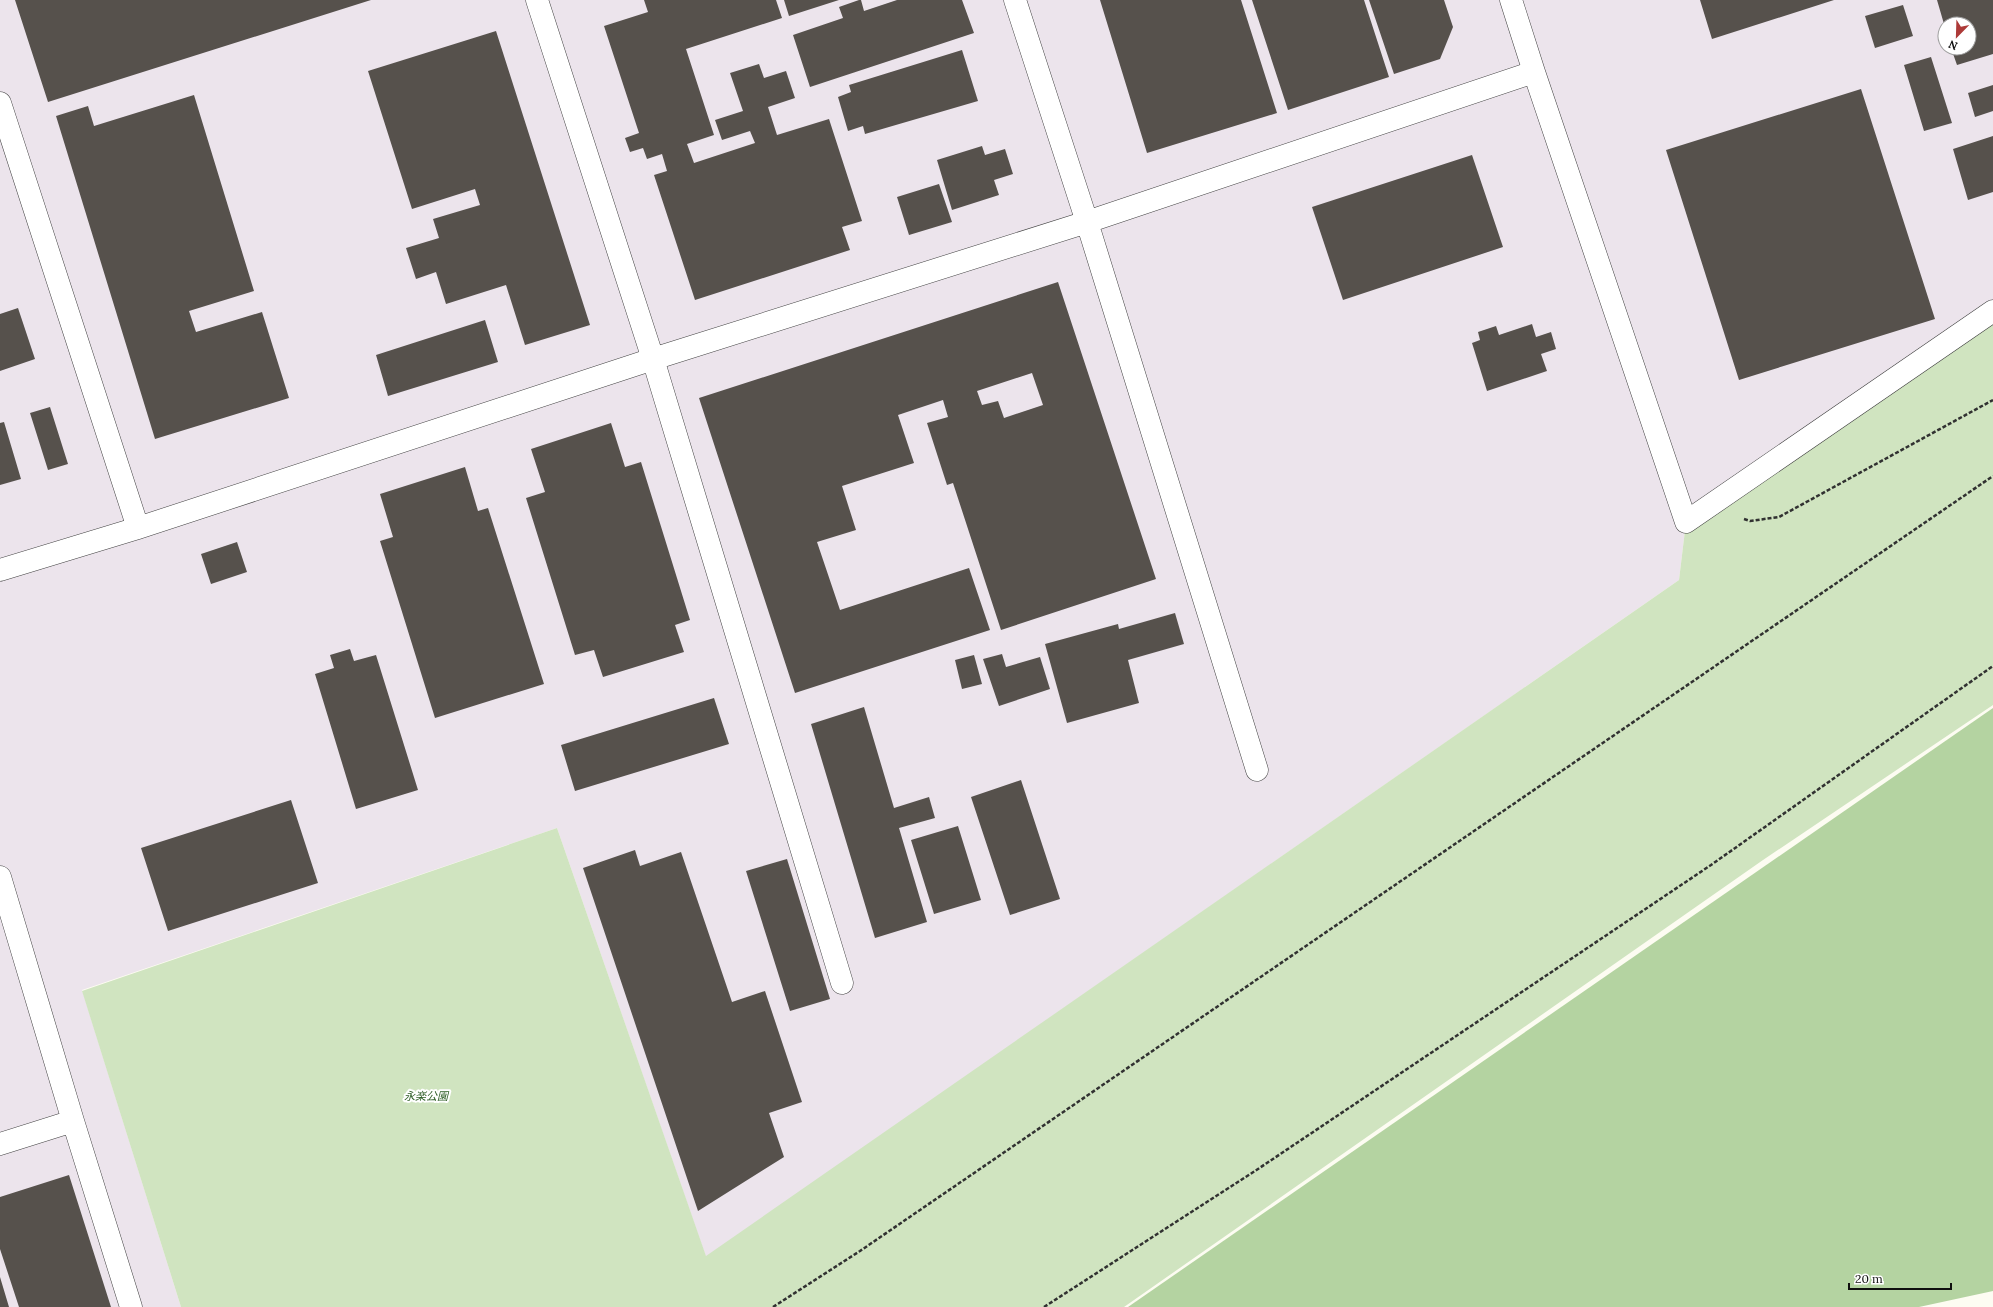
<svg xmlns="http://www.w3.org/2000/svg" width="1993" height="1307" viewBox="0 0 1993 1307" font-family="Lora,'Noto Sans JP',serif">
<style>
.industrial{fill:#ece4ec;fill-rule:evenodd}
.green{fill:#d0e4c0}
.forest{fill:#b4d3a1}
.building{fill:#56514c;fill-rule:evenodd}
.lines{fill:none;stroke-linecap:round;stroke-linejoin:round}
.minor-casing{stroke:#424242;stroke-width:23}
.path{stroke:#313131;stroke-width:2.5;stroke-dasharray:4 2;stroke-linecap:butt}
.minor{stroke:#fff;stroke-width:22}
.labels{text-anchor:middle;stroke-width:4;stroke-linejoin:round;paint-order:stroke}
.park-label{font-size:11px;font-style:italic;fill:#2f5e27;stroke:#fff}
</style>
<rect width="100%" height="100%" fill="#fdfcf2"/>
<path class="industrial" d="M0,0H1993V311L1686,522L1679,580L706,1257L557,828L82,990L181,1307H0ZM1945,24H1969V48H1945Z"/>
<path class="green" d="M1993,311V705L1763,860L1124,1307H181L82,991L557,828L706,1256L1679,580L1686,522Z"/>
<path class="forest" d="M1993,708V1291L1919,1307H1128Z"/>
<path class="building" d="M15,0H371L48,102Z
M644,0H776L782,18L686,49L714,135L687,144L694,163L755,143L750,131L722,140L715,120L743,111L730,73L759,64L764,78L786,71L795,98L768,107L777,135L829,119L862,221L842,227L850,250L695,300L654,175L667,171L662,154L647,159L643,148L630,152L625,138L639,133L604,26L648,12Z
M784,0H839L789,16Z
M859,0H861L864,11L897,0H962L974,33L810,87L793,35L843,18L839,7Z
M1100,0H1241L1277,113L1147,153Z
M1252,0H1364L1389,77L1288,110Z
M1369,0H1444L1453,27L1440,59L1394,74Z
M1700,0H1834L1712,39Z
M1937,0H1993V54L1957,65L1951,48H1969V24H1944Z
M1903,5L1913,36L1875,48L1865,16Z
M496,31L590,325L525,345L506,285L446,304L436,272L416,279L406,248L439,238L433,219L480,205L475,189L412,209L368,71Z
M962,50L978,101L865,134L863,126L848,131L838,97L851,92L849,85Z
M1931,57L1952,123L1924,131L1904,65Z
M1993,85V111L1975,117L1968,93Z
M1861,89L1935,319L1739,380L1666,150Z
M194,95L254,291L189,311L196,332L262,312L289,398L155,439L56,116L88,106L94,126Z
M1993,136V192L1968,200L1953,149Z
M982,146L985,155L1005,149L1013,174L994,180L999,195L952,210L937,160Z
M1472,155L1503,247L1343,300L1312,207Z
M939,184L952,222L909,235L897,197Z
M1058,282L1156,579L1001,630L953,483L947,485L927,423L948,417L943,400L898,415L914,463L842,486L856,530L817,542L840,610L969,568L990,630L795,693L699,398ZM1032,373L1043,405L1004,418L998,401L982,405L977,391Z
M18,308L35,359L0,371V314Z
M485,320L498,362L388,396L376,355Z
M1532,324L1536,337L1551,332L1556,349L1541,354L1547,371L1487,391L1472,343L1480,340L1478,332L1496,326L1499,335Z
M50,407L68,464L48,470L30,413Z
M4,422L21,479L0,485V423Z
M611,423L625,467L641,462L690,620L675,625L684,652L603,677L594,650L575,655L526,498L545,492L531,449Z
M465,467L478,511L488,508L544,684L435,718L380,541L393,537L380,494Z
M237,542L247,572L211,584L201,554Z
M1175,613L1184,644L1128,660L1139,703L1067,723L1045,644L1118,624L1119,629Z
M350,649L354,661L376,655L418,790L356,809L315,674L334,668L330,655Z
M1002,654L1006,667L1040,657L1050,689L999,706L983,659Z
M974,655L982,684L962,689L955,660Z
M714,698L729,744L575,791L561,745Z
M864,707L894,808L929,797L935,818L899,828L927,922L875,938L811,724Z
M1021,780L1060,899L1010,915L971,797Z
M291,800L318,883L168,931L141,848Z
M958,826L981,900L934,914L911,840Z
M635,850L640,866L681,852L732,1002L765,991L802,1102L769,1113L784,1157L698,1211L583,868Z
M787,859L830,999L790,1011L746,871Z
M69,1175L111,1307H19L0,1249V1197Z
M0,1277L9,1307H0Z"/>
<g class="lines">
<g class="minor-casing">
<path id="minor" d="M537,0L653,359L842,983
M1015,0L1087,222L1257,770
M1511,0L1534,72L1686,522L1993,311
M0,103L138,528
M0,570L138,528L653,359L1087,222L1534,72
M0,877L73,1121L131,1307
M0,1144L73,1121"/>
</g>
<path class="path" d="M1744,519L1750,521L1779,517L1993,400
M773,1307L860,1251L1993,476
M1044,1307L1255,1171L1711,865L1993,666"/>
<use href="#minor" class="minor"/>
</g>
<g class="labels">
<g class="park-label">
<text x="426" y="1100">永楽公園</text>
</g>
</g>
<g transform="translate(1957 36) rotate(203)"><circle r="19" fill="#ffffff" stroke="#9f9f9f"/>
<path d="M0-3L7 15L0 10L-7 15Z" fill="#ad3a38"/>
<text y="-6" font-size="11" font-weight="bold" text-anchor="middle" fill="#0f0f0f">N</text>
</g>
<path d="M1849 1283v6h102v-6" fill="none" stroke="#0f0f0f" stroke-width="2"/>
<text x="1855" y="1283" font-size="12" fill="#0f0f0f" stroke="#ffffff" stroke-width="3" paint-order="stroke">20 m</text>
</svg>
